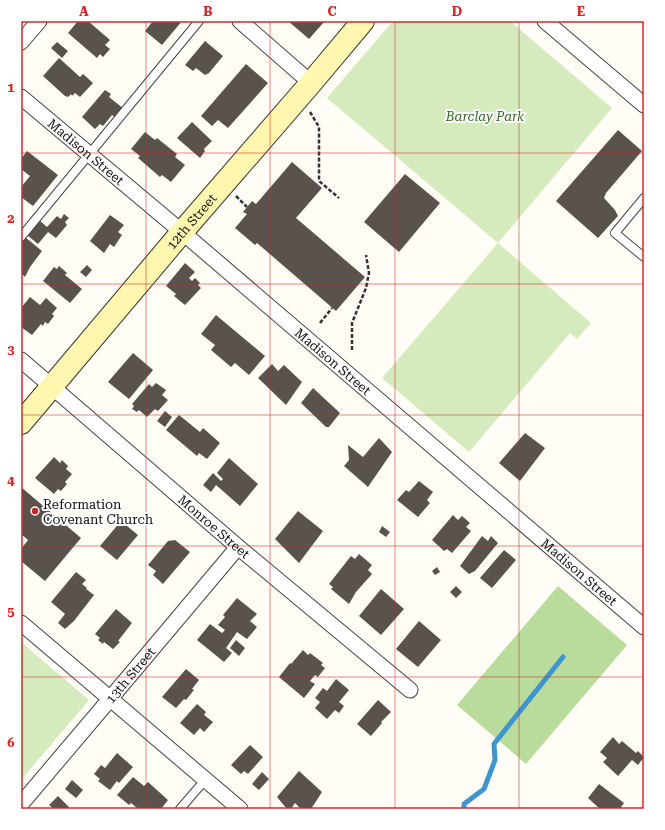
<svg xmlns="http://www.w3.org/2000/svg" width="665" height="830" viewBox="0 0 665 830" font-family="'Roboto Serif',serif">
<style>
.green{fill:#d5ebbd}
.forest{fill:#b9dc9c}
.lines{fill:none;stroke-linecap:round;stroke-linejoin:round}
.stream{stroke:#3f96cf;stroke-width:5}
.building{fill:#5a524d}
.lane-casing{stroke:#444;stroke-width:10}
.street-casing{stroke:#444;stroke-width:17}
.secondary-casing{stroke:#333;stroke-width:24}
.path{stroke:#333;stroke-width:2.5;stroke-dasharray:4 2;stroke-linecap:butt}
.lane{stroke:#fff;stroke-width:8}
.street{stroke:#fff;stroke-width:15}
.secondary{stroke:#fff6b0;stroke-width:22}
.grid{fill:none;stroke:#d62828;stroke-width:1;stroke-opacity:0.55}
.poi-dot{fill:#c4262e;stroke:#fff;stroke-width:1.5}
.labels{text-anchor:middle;stroke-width:4;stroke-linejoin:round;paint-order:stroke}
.park-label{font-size:13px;font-style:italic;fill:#2f6b1f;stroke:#fff}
.street-label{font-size:13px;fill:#111;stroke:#fff}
.poi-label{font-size:13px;fill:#111;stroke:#fff;text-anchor:start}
.neatline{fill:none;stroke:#d62828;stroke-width:1.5}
.grid-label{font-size:13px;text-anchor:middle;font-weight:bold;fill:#d62828}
</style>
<rect width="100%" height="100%" fill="#fffdf5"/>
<path class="green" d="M393,21H510L612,108L498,243L591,323L577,339L570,333L469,452L382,378L498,243L327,98Z
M21,642L89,700L21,780Z"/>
<path class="forest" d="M558,586L627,645L526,764L457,705Z"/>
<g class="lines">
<path class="stream" d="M464,809V804L484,789L495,760L494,744L563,657"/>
</g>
<path class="building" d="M78,21H88L110,40L105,45L110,49L103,57L100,54L97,58L68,33Z
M153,21H182L162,45L145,31Z
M288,21H323L324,22L309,39Z
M205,41L223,56L209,73L205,75L196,68L193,71L185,65Z
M57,42L68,51L62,58L51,48Z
M59,58L80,77L83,74L93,83L80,97L75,93L72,96L71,94L68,97L65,96L43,76Z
M246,64L268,83L228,128L218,120L212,126L201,116Z
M105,90L111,94L109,97L124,109L116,118L112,115L103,126L100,124L95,129L82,117Z
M192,122L212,141L204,149L205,151L200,158L177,138Z
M618,130L642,151L606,193L604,198L615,210L618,216L598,238L556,201Z
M145,132L155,140L157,138L177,154L175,157L185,165L171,182L162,175L160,177L138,158L140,156L131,149Z
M27,151L58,175L33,206L21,197V187L30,176L21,169V159Z
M292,162L322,188L296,218L365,277L336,311L257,243L255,245L235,228L247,214L243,212L252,201L256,204Z
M405,174L440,203L399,252L364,222Z
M64,214L69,218L65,222L67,225L56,238L48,232L38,244L27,235L39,220L47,227L57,216L61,219Z
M110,215L124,225L118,232L122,235L114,247L110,244L104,253L90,241Z
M25,237L42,251L30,267L25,277L23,275L21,277V243Z
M185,263L195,272L189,278L192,281L195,278L200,283L198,285L201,288L185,305L174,296L176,294L166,286Z
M87,265L92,270L86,277L80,272Z
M59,266L67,273L65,275L82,289L70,303L43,281L54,267L57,269Z
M30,297L40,305L46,298L57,308L52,314L54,316L48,324L45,322L43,326L41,324L32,335L21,327V308Z
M216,315L265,356L249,375L235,363L231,367L211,350L215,345L201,334Z
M133,353L153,370L129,399L108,382Z
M272,364L278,371L284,365L302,382L286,405L258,378Z
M156,383L166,390L162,395L168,400L158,411L155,409L147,417L139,410L137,412L132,409L134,406L132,404L149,384L152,387Z
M313,388L340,413L329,427H326L301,403Z
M165,411L172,417L165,427L157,421Z
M179,415L200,432L203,428L220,443L207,459L199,453L197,456L166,430Z
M525,433L545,448L520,481L499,463Z
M379,438L392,452L368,487L344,466L349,460L348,445L363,457Z
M54,457L60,463L62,460L68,466L66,469L72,474L65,482L67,484L61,491L58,489L54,494L35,478Z
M229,458L258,484L240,506L216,485L211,492L203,485L213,473L221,481L223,479L217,473Z
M419,481L433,492L427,500L430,503L418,517L397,500L406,490L409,492Z
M21,487L81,538L45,581L21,561V549L28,540L21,534Z
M298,511L323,531L299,563L275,539Z
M453,515L458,520L462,516L470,523L466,527L471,531L452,553L447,549L444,551L432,540Z
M121,521L138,535L117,560L100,546Z
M382,526L390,532L386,537L379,532Z
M482,536L488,541L491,536L498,543L475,571L469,574L460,566Z
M175,540L190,552L163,584L153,575L156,571L148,565L168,541Z
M504,550L516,560L492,588L480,578Z
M359,554L372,565L368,570L372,574L356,592L349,604L331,589L333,587L329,584L351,556L355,559Z
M437,567L440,572L435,575L432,571Z
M76,572L86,580L82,584L87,588L86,589L94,595L74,621L65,629L58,623L65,614L51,602Z
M456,586L462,592L456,598L450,592Z
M381,589L404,609L381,635L359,616Z
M237,598L257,614L250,621L257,627L247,639L237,632L226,648L232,653L224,662L197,640L210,624L222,633L225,630L218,625L225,617L223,615Z
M116,609L132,623L118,641L120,642L113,649L104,642L103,644L98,640L100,638L95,634Z
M419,621L441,640L418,667L396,649Z
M236,640L245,648L239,656L230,648Z
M303,650L308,655L310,653L323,663L321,665L325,668L318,677L315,675L310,681L315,684L304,698L279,677L290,663L291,664Z
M186,669L199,680L192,689L194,690L186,700L184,699L176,708L162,697Z
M336,679L349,690L339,702L344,706L339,713L335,710L327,719L315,708L320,702L315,698L323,688L327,691Z
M378,700L391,712L381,722L382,723L371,736L357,724Z
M197,704L206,712L204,715L213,722L204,732L200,728L194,735L180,723Z
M613,737L619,744L622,741L636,753L638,751L644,757L638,765L632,760L618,776L603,762L607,758L600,752Z
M250,745L263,757L248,774L244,771L241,774L231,765Z
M117,753L133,767L119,783L117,781L110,790L98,781L100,779L94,774L101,765L105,768Z
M299,771L322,792L311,809H301L295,803L291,809H287L277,797Z
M262,772L269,779L259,790L252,784Z
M133,777L144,786L148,782L168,800L161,809H138L131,803L129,805L117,795Z
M72,780L83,790L76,798L65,789Z
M599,784L624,803L621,807L623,809H600L588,798Z
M58,796L69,807L68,809H54L49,805Z"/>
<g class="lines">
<g class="lane-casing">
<path id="lane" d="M644,198L615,233L644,257
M21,237L199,21
M180,809L205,780"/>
</g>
<g class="street-casing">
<g id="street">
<path d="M240,21L311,83"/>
<path d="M545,21L644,105"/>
<path d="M21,42L39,21"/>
<path id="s1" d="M21,97L89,154L182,232L644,627"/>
<path id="s2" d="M21,360L238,547L410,690"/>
<path d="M21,623L240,809"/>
<path id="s3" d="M21,804L110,699L238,547"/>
</g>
</g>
<g class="secondary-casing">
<g id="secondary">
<path id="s4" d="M21,423L182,232L311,83L363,21"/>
</g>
</g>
<path class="path" d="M310,112L319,127V181L339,198
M236,196L247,207
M320,323L332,308
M352,350V323L366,288L369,273L366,255"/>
<use href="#lane" class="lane"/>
<use href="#street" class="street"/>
<use href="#secondary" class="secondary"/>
</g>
<path class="grid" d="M146,21V809M270,21V809M395,21V809M519,21V809M21,153H644M21,284H644M21,415H644M21,546H644M21,677H644"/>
<circle class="poi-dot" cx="35" cy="511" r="4"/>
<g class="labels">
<g class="park-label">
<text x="485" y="121">Barclay Park</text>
</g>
<g class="street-label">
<text dy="5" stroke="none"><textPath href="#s1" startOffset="85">Madison Street</textPath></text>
<text dy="5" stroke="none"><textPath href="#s4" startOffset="264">12th Street</textPath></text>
<text dy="5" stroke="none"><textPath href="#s1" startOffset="409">Madison Street</textPath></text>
<text dy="5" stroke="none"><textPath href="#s2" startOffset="255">Monroe Street</textPath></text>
<text dy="5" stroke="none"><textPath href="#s1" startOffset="733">Madison Street</textPath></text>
<text dy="5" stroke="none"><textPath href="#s3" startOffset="169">13th Street</textPath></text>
</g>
<g class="poi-label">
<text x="43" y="509">Reformation<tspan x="43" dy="15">Covenant Church</tspan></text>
</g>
</g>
<rect width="665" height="830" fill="none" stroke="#ffffff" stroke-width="44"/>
<rect x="22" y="22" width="621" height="786" class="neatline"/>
<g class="grid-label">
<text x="84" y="16">A</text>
<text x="208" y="16">B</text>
<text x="332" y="16">C</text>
<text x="457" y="16">D</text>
<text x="581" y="16">E</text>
<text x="11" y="92">1</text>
<text x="11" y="223">2</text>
<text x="11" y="354">3</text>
<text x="11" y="485">4</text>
<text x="11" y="616">5</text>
<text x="11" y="747">6</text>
</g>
</svg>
